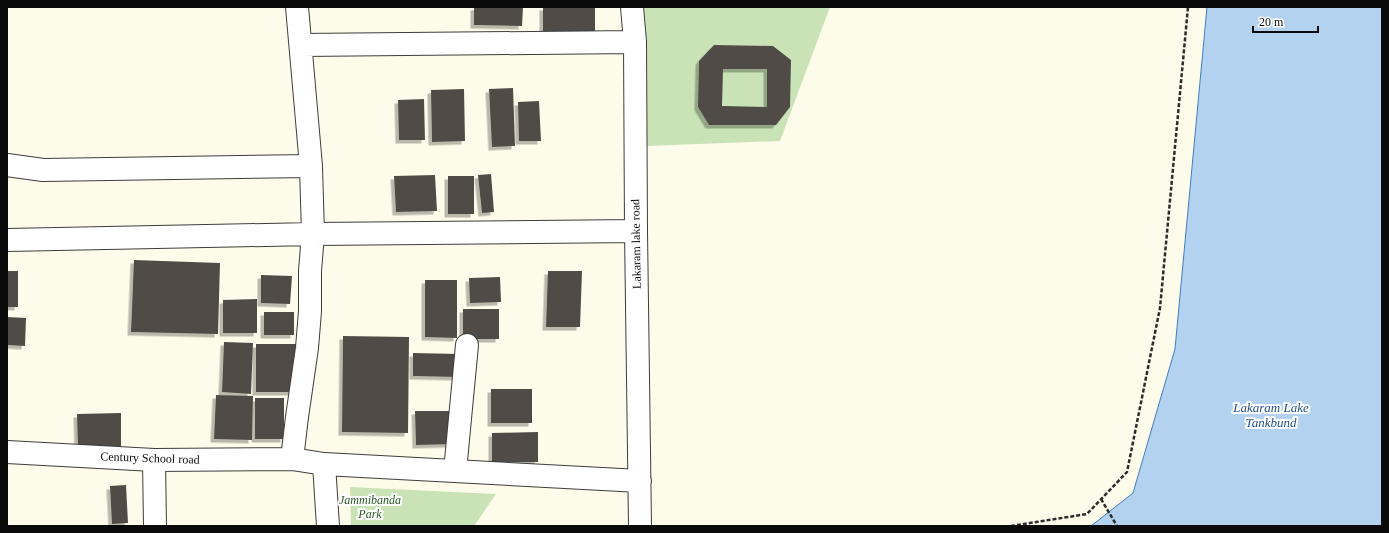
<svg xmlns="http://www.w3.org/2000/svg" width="1389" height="533" viewBox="0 0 1389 533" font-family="'Times New Roman',serif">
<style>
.green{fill:#c9e3b7}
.water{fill:#b2d2ef;stroke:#417ebe}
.building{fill:#514c47;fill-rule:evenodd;filter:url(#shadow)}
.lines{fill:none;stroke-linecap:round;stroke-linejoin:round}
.minor-casing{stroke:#3d3d3d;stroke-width:24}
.path{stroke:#2c2c2c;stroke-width:2.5;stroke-dasharray:4 2;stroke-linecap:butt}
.minor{stroke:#fff;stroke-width:22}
.labels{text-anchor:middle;stroke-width:4;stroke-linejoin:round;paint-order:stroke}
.street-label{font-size:12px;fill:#0a0a0a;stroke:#fff}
.park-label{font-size:12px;font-style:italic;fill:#275922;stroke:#fff}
.water-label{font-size:13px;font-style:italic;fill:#21528d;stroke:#fff}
</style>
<defs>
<filter id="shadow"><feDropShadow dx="-3.5" dy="3.5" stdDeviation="0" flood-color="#0004"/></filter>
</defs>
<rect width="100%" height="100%" fill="#fdfbe9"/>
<path class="green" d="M637,7H830L780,141L646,146Z
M350,487L496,494L474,526H351Z"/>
<path class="water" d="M1207,7H1382V526H1091L1133,493L1175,349Z"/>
<path class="building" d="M474,7H523L522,26L474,25Z
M543,7H595V38H543Z
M714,45L773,46L791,60L790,107L776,125H709L698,107L699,61ZM723,69H767V107L722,106Z
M513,88L515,146L492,147L489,89Z
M464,89L465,141L432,142L431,90Z
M424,99L425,140H399L398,100Z
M539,101L541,141H519L518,102Z
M491,174L494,212L482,213L478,175Z
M435,175L437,211L396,212L394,176Z
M448,176H474V214H448Z
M134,260L220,263L218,334L131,332Z
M7,271H18V307H7Z
M548,271H582L580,327H546Z
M261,275L292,276L290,304L261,303Z
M500,277L501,302L470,303L469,278Z
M425,280H457V338L425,337Z
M257,299V333H223V300Z
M463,309H499V339H463Z
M264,312H294V335H264Z
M7,317L26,318L25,346L7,345Z
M343,336L409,337L408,433L342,432Z
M224,342L253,343L251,394L222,392Z
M256,344H296V392H256Z
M413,353L459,354L458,377L413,376Z
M491,389H532V423H491Z
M216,395L253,396L252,440L214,439Z
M255,398H284V439H255Z
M415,411H455L456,444L416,445Z
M121,413V447L78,448L77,414Z
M538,432V462H492V433Z
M126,485L128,523L112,524L110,486Z"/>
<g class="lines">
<g class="minor-casing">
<path id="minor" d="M632,7L635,42L636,231L640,526
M301,45L635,42
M7,165L43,170L311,166
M7,240L313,234L636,231
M7,452L154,460L292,459L324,464L640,481
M292,459L297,417L307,348L310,311V271L313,234L311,166L297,7
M154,460L155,526
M324,464L328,526
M455,471L467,345"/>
</g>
<path class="path" d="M1101,499L1117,526
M1011,526L1087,514L1127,472L1160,308L1188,7"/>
<use href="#minor" class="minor"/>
</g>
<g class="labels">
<g class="street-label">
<text transform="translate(636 244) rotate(-91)" y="4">Lakaram lake road</text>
<text transform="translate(150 458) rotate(2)" y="4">Century School road</text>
</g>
<g class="park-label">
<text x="370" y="504">Jammibanda<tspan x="370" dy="14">Park</tspan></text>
</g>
<g class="water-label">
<text x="1271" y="412">Lakaram Lake<tspan x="1271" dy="15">Tankbund</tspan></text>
</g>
</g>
<rect width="1389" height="533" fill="none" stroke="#0a0a0a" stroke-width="16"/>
<path d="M1253 26v6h65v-6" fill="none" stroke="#0a0a0a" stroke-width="2"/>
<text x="1259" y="26" font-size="12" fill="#0a0a0a" stroke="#ffffff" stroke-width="3" paint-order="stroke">20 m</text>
</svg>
